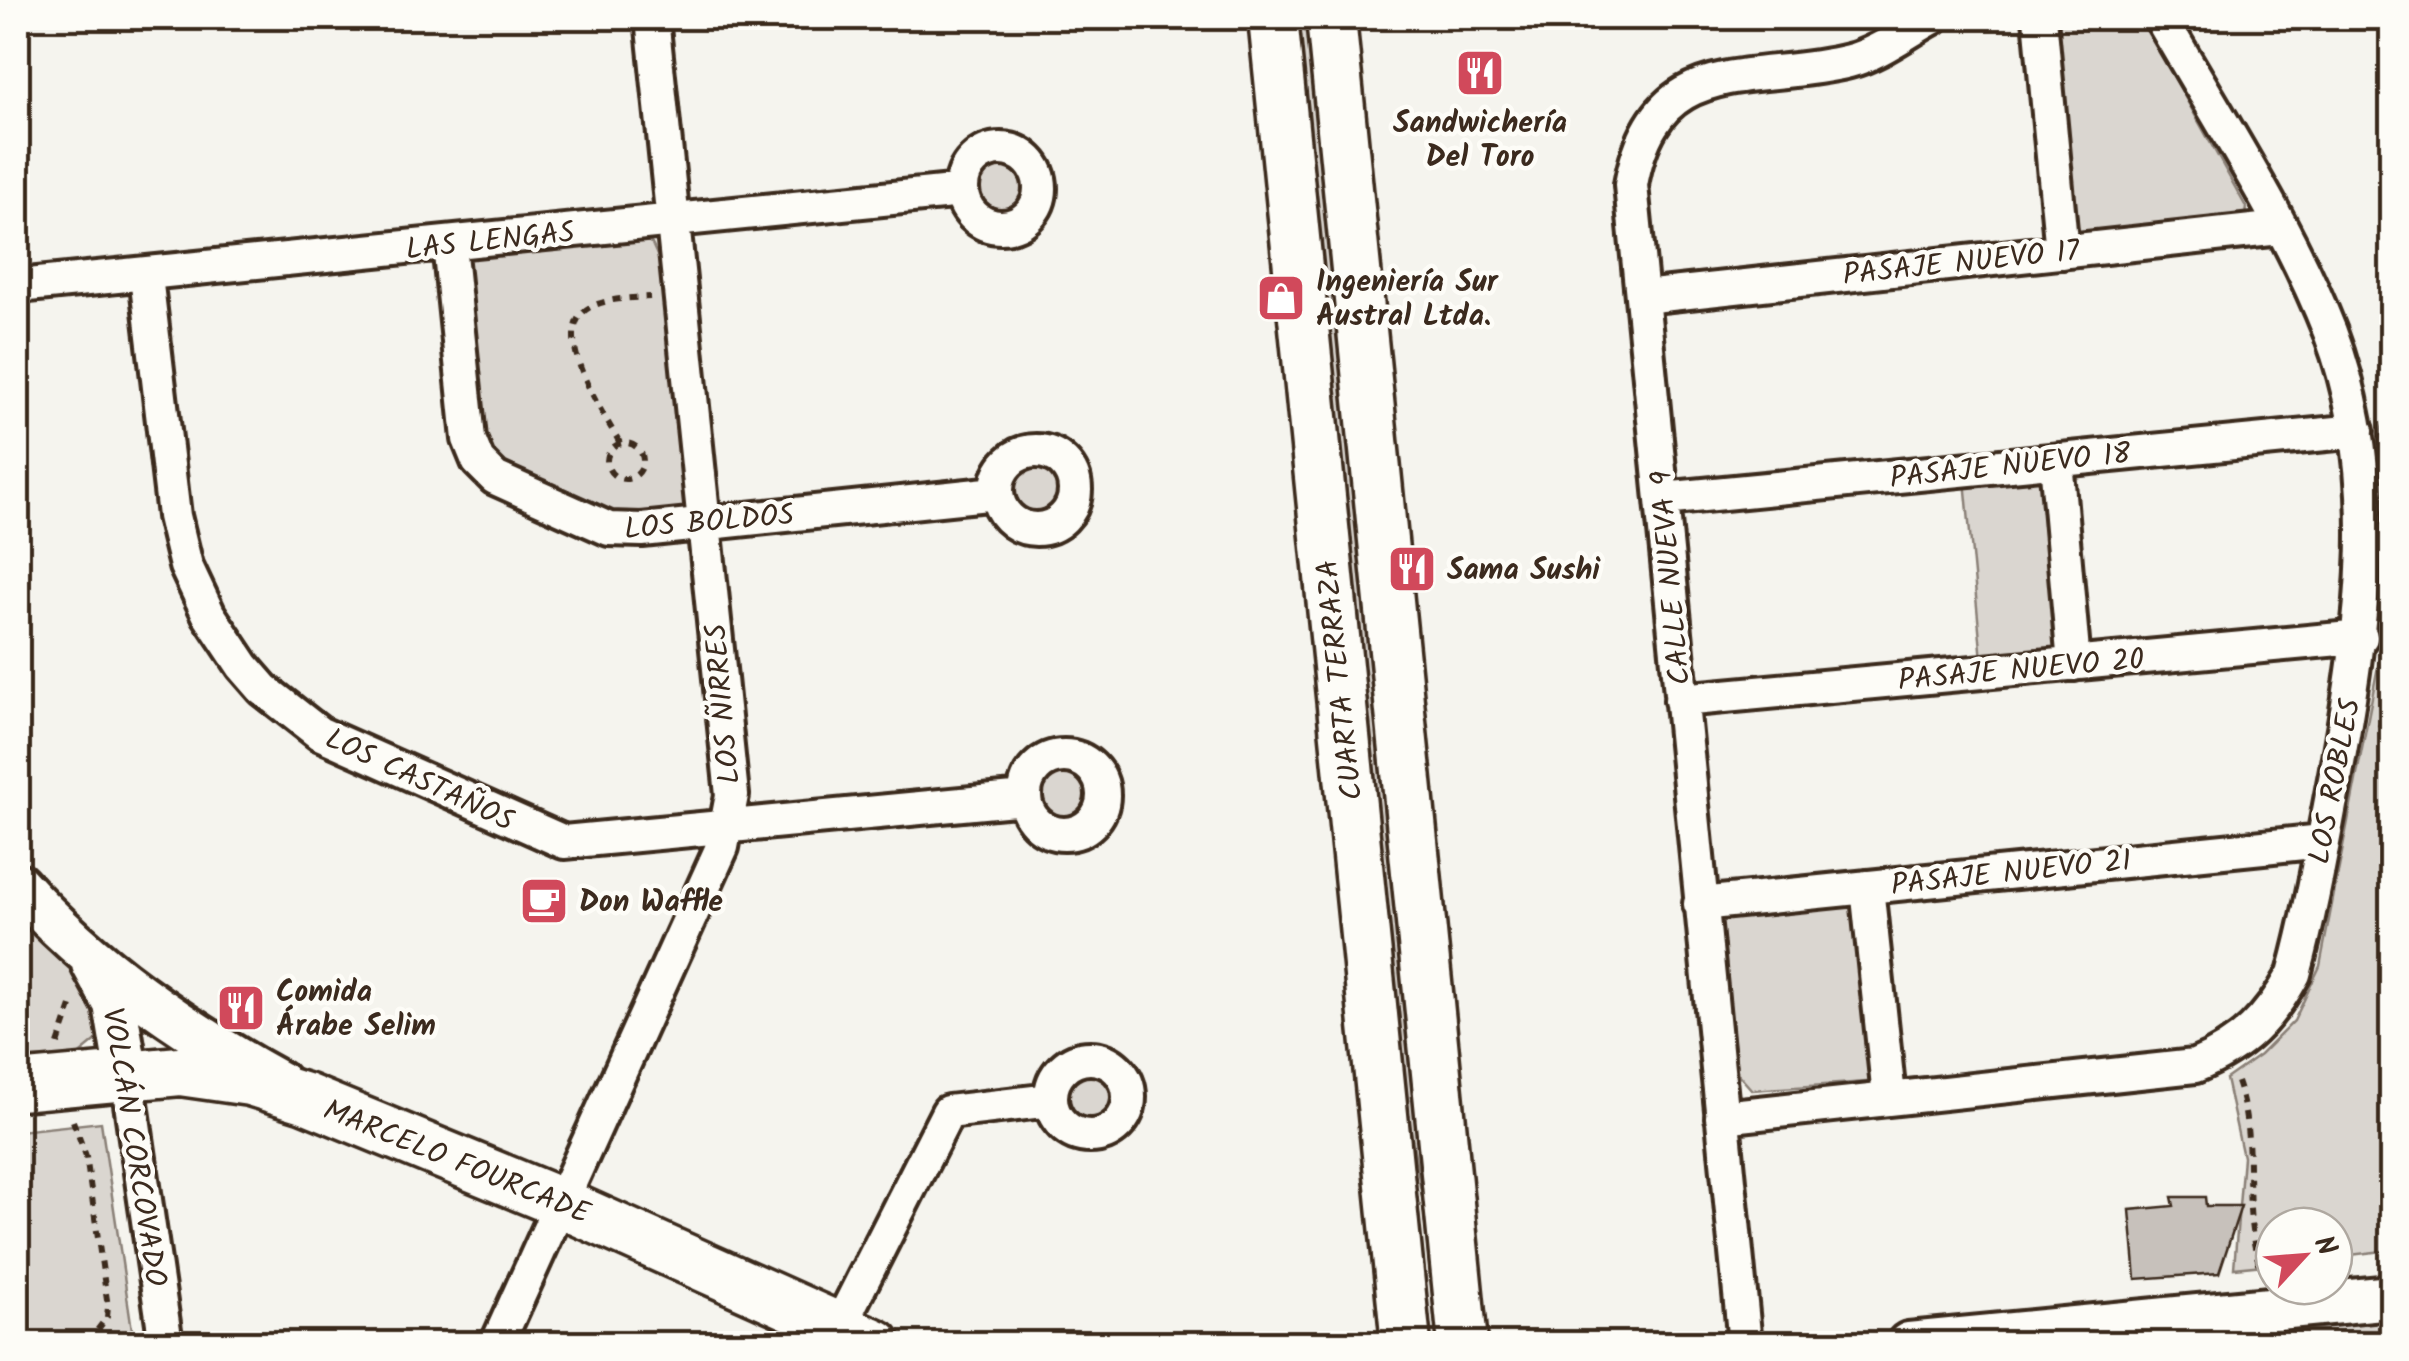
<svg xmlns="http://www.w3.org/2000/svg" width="2409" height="1361" viewBox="0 0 2409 1361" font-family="Kalam,sans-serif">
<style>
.green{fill:#dad6d0;stroke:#8a8077;stroke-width:2.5}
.building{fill:#c7c1bb;stroke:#3b2a1e;stroke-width:2.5}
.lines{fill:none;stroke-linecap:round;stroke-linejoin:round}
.minor-casing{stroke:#3b2a1e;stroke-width:40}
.tertiary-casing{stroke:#3b2a1e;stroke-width:50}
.secondary-casing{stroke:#3b2a1e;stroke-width:55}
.path{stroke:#3b2a1e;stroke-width:6;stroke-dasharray:8 8;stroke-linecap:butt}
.minor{stroke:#fdfcf7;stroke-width:32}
.tertiary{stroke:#fdfcf7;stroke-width:42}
.secondary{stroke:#fdfcf7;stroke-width:48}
.labels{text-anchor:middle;stroke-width:9;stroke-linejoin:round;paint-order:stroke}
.poi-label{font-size:30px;font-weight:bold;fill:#3b2a1e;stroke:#fdfcf7;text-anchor:start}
.street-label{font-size:30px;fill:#3b2a1e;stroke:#fdfcf7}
</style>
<rect width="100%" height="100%" fill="#f5f4ee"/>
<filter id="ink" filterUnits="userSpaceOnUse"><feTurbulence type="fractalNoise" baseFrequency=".01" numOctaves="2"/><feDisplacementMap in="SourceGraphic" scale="20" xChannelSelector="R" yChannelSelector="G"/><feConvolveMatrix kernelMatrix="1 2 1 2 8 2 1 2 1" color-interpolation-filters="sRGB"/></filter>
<g filter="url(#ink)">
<path class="green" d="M1289,18H1311L1444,1343H1437L1423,1203L1403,1085Z
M2049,18H2141L2246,207L2245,216L2070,240Z
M972 188a29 29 0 1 1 58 0a29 29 0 1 1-58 0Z
M643,237L652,244L661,264L685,502L682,510L620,517L499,465L486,451L464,256Z
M2391,396V1250L2334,1257V1226H2274V1264L2234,1268L2243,1157L2226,1079L2260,1055L2294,1021L2320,966L2384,635L2388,570L2381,432Z
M1010 490a26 26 0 1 1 52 0a26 26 0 1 1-52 0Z
M2051,472L2066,652L1982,660L1965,480Z
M1038 795a26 26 0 1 1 52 0a26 26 0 1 1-52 0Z
M1853,900L1881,1081L1752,1090L1737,1073L1720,911Z
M18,914L85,982L102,1024L99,1038L76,1057L18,1058Z
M1064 1097a26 26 0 1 1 52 0a26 26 0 1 1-52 0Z
M101,1122L134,1343H18V1131Z
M2391,1319V1340L2360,1343L2121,1344Z"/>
<path class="building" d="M2172,1197H2205L2206,1206H2241L2219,1273L2136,1279L2130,1210L2174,1206Z"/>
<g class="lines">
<g class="minor-casing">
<path id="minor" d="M2040,18L2062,252
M962 188a39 39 0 1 1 78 0a39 39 0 1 1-78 0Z
M449,244L469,439L478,461L495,478L609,529L642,530L997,493
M146,276L174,516L186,566L209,615L243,666L263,689L319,733L564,842L1025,798
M18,286L962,191
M1643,297L2280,228
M997 490a39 39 0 1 1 78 0a39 39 0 1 1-78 0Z
M2056,461L2074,664
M1663,499L2357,431
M1681,700L2361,637
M1025 795a39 39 0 1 1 78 0a39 39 0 1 1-78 0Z
M1867,887L1889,1097
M1700,904L2323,841
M1051 1097a39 39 0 1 1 78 0a39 39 0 1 1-78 0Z
M127,1076L166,1344
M1722,1117L2195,1066C2243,1046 2269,1019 2294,974C2312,908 2323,841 2336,774C2363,626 2385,477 2330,332C2287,222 2219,120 2161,18
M839,1327L948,1112L1051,1100
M497,1344L722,847L732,795L652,18
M1745,1344L1631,185C1655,50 1750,86 1849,61C1878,54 1906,32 1932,18"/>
</g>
<g class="tertiary-casing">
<path id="tertiary" d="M18,885C91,967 183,1030 279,1083
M93,964L115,1004L127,1076
M1909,1344L2392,1297"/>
</g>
<g class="secondary-casing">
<path id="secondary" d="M1273,18L1406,1344
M1331,18L1463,1344
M18,1086L180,1071L250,1081L305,1098L561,1203L876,1344"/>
</g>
<path class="path" d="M607 461a18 18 0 1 1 36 0a18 18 0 1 1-36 0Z
M620,443C604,414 542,325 595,305C612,298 633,298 650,297
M2380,727L2392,695
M58,1044L72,1003
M2237,1082C2260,1147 2238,1208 2262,1271
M73,1121L86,1156L108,1307L107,1317L87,1344"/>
<use href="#minor" class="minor"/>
<use href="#tertiary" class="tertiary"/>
<use href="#secondary" class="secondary"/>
</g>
</g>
<defs>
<g id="restaurant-square" transform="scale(2.5)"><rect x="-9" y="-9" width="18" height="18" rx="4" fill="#d1495b" stroke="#fdfcf7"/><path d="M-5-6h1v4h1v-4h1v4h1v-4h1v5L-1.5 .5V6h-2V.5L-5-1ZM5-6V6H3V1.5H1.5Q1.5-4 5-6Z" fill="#fff"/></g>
<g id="shop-square" transform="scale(2.5)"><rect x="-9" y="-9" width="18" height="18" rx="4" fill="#d1495b" stroke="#fdfcf7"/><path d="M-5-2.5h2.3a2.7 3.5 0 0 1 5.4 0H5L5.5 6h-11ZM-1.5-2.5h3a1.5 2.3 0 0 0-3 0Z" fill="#fff"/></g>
<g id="cafe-square" transform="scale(2.5)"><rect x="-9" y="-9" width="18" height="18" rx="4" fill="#d1495b" stroke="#fdfcf7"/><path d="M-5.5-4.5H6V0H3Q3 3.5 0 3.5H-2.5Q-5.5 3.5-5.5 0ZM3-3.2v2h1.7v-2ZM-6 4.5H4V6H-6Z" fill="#fff"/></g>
</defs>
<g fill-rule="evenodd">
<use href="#restaurant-square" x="1480" y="73"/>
<use href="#shop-square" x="1281" y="298"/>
<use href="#restaurant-square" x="1412" y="569"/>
<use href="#cafe-square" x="544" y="901"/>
<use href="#restaurant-square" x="241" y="1008"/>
</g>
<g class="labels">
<g class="poi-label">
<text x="1480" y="132" text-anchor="middle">Sandwichería<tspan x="1480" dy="34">Del Toro</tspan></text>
<text x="1316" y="291">Ingeniería Sur<tspan x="1316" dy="34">Austral Ltda.</tspan></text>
<text x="1447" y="579">Sama Sushi</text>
<text x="579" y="911">Don Waffle</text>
<text x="276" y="1001">Comida<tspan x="276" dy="34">Árabe Selim</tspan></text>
</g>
<g class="street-label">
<text transform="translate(490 240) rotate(-6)" y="10">LAS LENGAS</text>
<text transform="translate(1961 262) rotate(-6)" y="10">PASAJE NUEVO 17</text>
<text transform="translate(2010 465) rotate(-6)" y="10">PASAJE NUEVO 18</text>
<text transform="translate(709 521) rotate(-5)" y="10">LOS BOLDOS</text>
<text transform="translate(1670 578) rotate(-95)" y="10">CALLE NUEVA 9</text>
<text transform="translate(2021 669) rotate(-5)" y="10">PASAJE NUEVO 20</text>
<text transform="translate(1339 680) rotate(-96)" y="10">CUARTA TERRAZA</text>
<text transform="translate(722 704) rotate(-95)" y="10">LOS ÑIRRES</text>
<text transform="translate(420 779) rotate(25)" y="10">LOS CASTAÑOS</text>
<text transform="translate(2334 781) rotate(-79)" y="10">LOS ROBLES</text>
<text transform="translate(2011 872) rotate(-6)" y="10">PASAJE NUEVO 21</text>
<text transform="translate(135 1147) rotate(81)" y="10">VOLCÁN CORCOVADO</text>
<text transform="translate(457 1161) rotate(22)" y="10">MARCELO FOURCADE</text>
</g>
</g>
<rect width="2409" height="1361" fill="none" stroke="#fdfcf7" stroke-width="60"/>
<rect x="30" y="30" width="2349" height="1301" fill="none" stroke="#3b2a1e" stroke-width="4" filter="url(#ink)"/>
<g transform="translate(2304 1256) rotate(64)"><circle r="48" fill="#fdfcf7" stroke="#afa8a0" stroke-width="2.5"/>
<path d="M0-8L18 38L0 25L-18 38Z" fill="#d1495b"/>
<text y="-15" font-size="28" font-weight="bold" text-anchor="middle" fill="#3b2a1e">N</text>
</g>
</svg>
